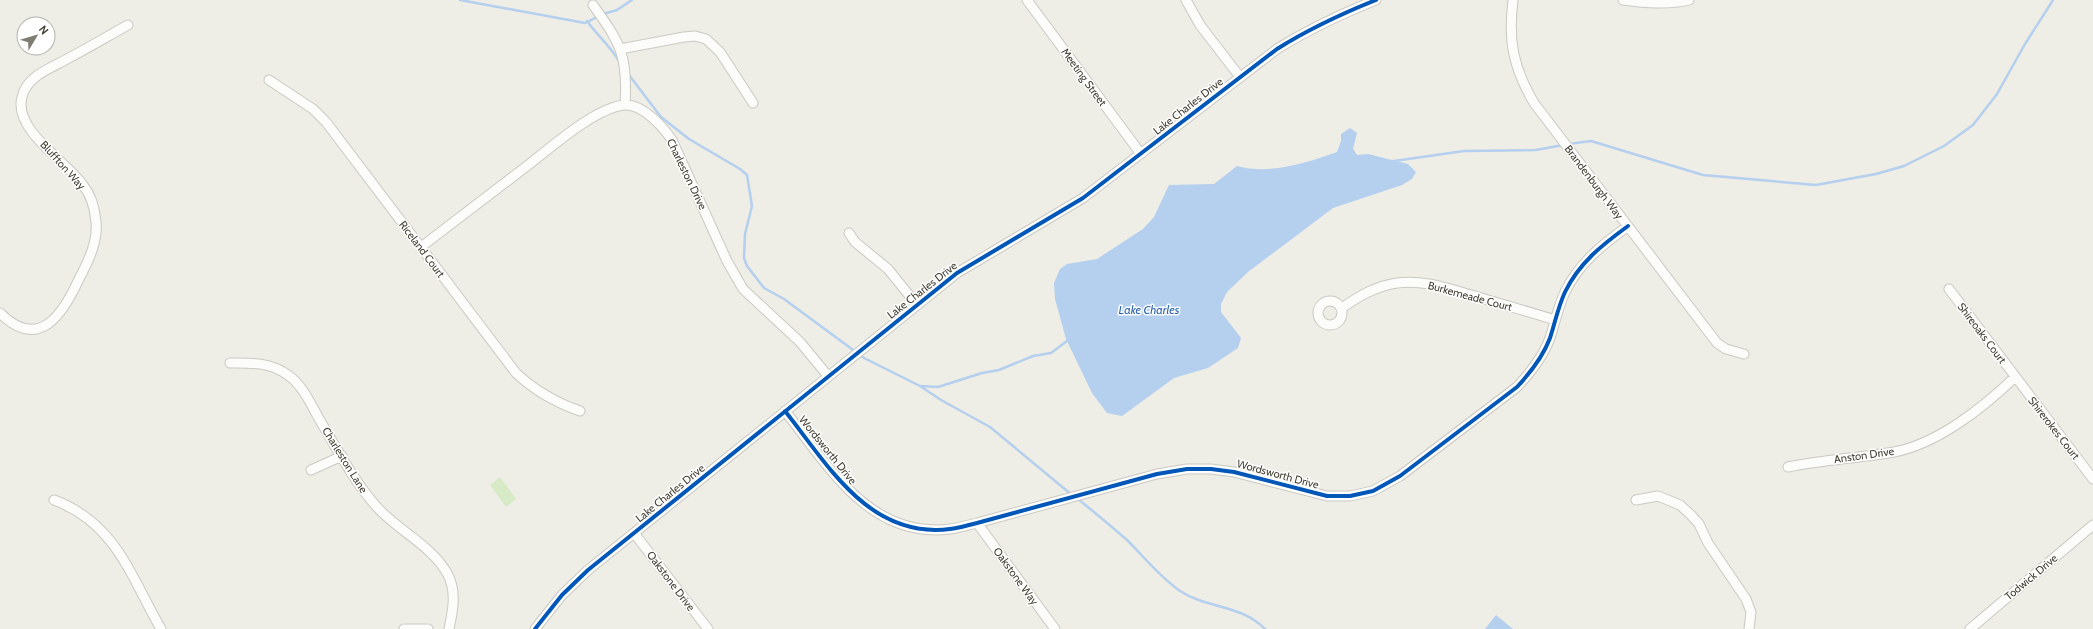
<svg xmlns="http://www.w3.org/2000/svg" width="2093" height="629" viewBox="0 0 2093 629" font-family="Cabin,sans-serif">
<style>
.green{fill:#d6eac5}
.water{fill:#b5cfee}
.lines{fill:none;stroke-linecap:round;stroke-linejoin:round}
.stream{stroke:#b5cfee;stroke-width:2.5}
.minor-casing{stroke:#cac9c2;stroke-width:11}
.minor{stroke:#fcfcfb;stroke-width:9}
.cycleway-casing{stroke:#fff;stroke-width:6}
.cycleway{stroke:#0057b8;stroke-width:4}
.labels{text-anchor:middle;stroke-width:3;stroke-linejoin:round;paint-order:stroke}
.street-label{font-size:11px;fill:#433f33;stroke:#fff}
.water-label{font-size:12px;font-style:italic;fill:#2b64b0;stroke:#fff}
</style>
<rect width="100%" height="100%" fill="#eeede6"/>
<path class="green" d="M500,477L516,499L506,507L490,485Z"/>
<path class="water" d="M1350,128L1357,133L1353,149L1357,155L1368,154L1408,164L1416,172L1412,179L1402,185L1333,208L1248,272L1227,292L1221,304V312L1241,338L1238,348L1208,368L1174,378L1122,416L1107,413L1092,393L1066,339L1055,299L1054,283L1060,269L1067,264L1097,259L1143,229L1154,217L1169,185L1214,184L1237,166C1270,175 1306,163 1337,152L1341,141V134Z
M1496,615L1513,629H1485Z"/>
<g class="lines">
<path class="stream" d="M460,0L585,23L603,14L617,10L632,0
M587,21C597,35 610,46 619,61
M629,75L661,117L689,139L740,169L747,175L752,206L745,234L744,258L747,266L764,288L784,299L864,358L920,386L941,400L990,427L1072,495
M1568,144L1591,141L1703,175L1816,185L1876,174L1904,166L1944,146L1973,125L1997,94L2025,44L2053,0
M1394,161L1464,151L1536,150L1563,145
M921,386L938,387L982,373L999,370L1033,356L1051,353L1067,341
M1078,499C1094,512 1111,526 1127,540C1144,557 1160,577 1180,591C1208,609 1240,604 1265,629"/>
<g class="minor-casing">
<path id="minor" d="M1027,0L1141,154
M1186,0L1200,25L1240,77
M1513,0C1508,41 1513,67 1534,103L1717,343L1726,349L1744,354
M1623,0C1646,3 1666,5 1689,0
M593,5C621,44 628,56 625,105
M620,49L684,37L695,36L706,39L720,52L753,103
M269,80L313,109L326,122L516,373C534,390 557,403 580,411
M849,233L855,242L888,269L917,305
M421,247C455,221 489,195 523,169C547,151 595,107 625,105C643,104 663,127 672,140L727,261L743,289L800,342L828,376
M1949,289L2093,479
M1318 313a12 12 0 1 1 24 0a12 12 0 1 1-24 0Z
M1342,308C1359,296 1376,286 1397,283C1425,279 1452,290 1478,297C1504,305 1530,312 1555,320
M0,313C39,352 63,314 79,279C88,262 98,242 96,222C95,210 91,195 83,185C66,161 13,130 22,97C24,88 31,80 38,75C47,69 58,64 67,59C88,48 108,36 128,25
M230,363C251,363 270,362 288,375C302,385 310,402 318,417C336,447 353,480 376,506C397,530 431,545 447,573C457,591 453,610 449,629
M785,411C828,465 869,539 950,529C959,528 968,525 977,523L1157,474L1187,469H1211L1234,472L1327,496H1350L1373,491L1400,476L1517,387C1531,372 1543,357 1550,338C1555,323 1558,307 1565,292C1579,263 1602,245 1628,226
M1788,467C1823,460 1858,458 1894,452C1937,444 1983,408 2015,377
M311,470L342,456
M54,500C116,523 131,577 161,629
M1636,500L1658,496L1680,505L1691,515L1699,524L1708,543L1746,599L1751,612L1749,629
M977,523L1055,629
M634,533L708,629
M404,629H428
M535,629L562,595L588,570L957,273L1083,198L1277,49C1309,29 1341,14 1376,0
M1970,629L2093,525"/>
</g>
<use href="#minor" class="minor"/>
<g class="cycleway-casing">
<path id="cycleway" d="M785,411C828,465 869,539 950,529C959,528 968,525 977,523L1157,474L1187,469H1211L1234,472L1327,496H1350L1373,491L1400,476L1517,387C1531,372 1543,357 1550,338C1555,323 1558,307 1565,292C1579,263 1602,245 1628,226
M535,629L562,595L588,570L957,273L1083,198L1277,49C1309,29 1341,14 1376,0"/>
</g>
<use href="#cycleway" class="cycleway"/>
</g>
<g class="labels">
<g class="street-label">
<text transform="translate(1084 77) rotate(54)" y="4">Meeting Street</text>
<text transform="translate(1188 106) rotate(-38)" y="4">Lake Charles Drive</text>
<text transform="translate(63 165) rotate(48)" y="4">Bluffton Way</text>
<text transform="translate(687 174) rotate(64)" y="4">Charleston Drive</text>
<text transform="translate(1594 182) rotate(53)" y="4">Brandenburgh Way</text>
<text transform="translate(422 249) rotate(53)" y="4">Riceland Court</text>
<text transform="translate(922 290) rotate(-38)" y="4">Lake Charles Drive</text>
<text transform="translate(1470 296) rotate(15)" y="4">Burkemeade Court</text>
<text transform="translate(1982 333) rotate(53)" y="4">Shireoaks Court</text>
<text transform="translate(2054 428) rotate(52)" y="4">Shirerokes Court</text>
<text transform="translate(828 450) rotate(51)" y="4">Wordsworth Drive</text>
<text transform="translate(1864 455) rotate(-8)" y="4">Anston Drive</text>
<text transform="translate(345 460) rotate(58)" y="4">Charleston Lane</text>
<text transform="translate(1278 474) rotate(15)" y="4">Wordsworth Drive</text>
<text transform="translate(670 493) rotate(-39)" y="4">Lake Charles Drive</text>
<text transform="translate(1016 576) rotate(54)" y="4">Oakstone Way</text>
<text transform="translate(2031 577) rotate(-40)" y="4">Todwick Drive</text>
<text transform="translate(671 581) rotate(53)" y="4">Oakstone Drive</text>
</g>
<g class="water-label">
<text x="1149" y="314">Lake Charles</text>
</g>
</g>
<g transform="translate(36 36) rotate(52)"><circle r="19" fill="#ffffff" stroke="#b4b2ad"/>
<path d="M0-3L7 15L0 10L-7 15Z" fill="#7f7c72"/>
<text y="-6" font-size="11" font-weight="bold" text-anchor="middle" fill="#433f33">N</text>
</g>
</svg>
